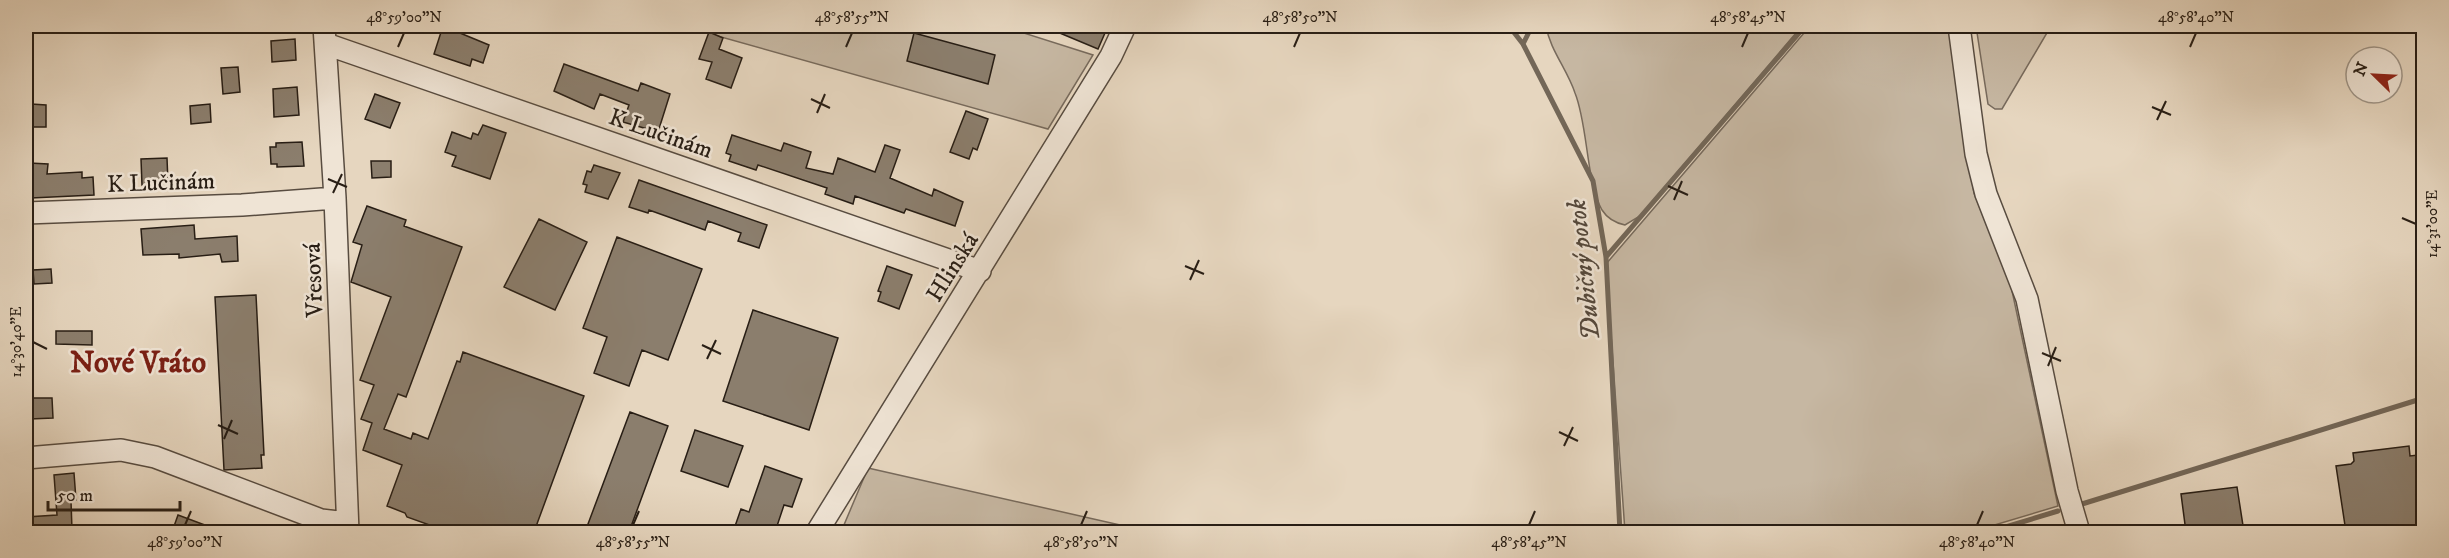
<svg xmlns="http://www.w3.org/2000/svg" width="2449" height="558" viewBox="0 0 2449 558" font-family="'IM FELL DW Pica',serif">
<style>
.green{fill:#c6b7a2;stroke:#776a5c;stroke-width:1.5}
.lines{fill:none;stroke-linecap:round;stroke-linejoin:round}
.stream{stroke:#736758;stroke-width:5}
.building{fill:#8b7e6d;stroke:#281e15;stroke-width:1.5}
.minor-casing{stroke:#584c40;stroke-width:24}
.minor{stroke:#efe4d5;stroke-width:21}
.ticks{fill:none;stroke:#281e15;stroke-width:2}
.labels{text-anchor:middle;stroke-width:5;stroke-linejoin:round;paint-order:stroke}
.street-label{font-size:24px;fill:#281e15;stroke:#efe4d5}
.water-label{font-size:26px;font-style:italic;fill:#54483c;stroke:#efe4d5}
.district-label{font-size:30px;font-weight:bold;fill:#7a1f14;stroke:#efe4d5}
.neatline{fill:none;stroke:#281e15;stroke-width:2}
.ticks-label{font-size:15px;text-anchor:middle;fill:#281e15}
</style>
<rect width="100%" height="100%" fill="#e6d6bf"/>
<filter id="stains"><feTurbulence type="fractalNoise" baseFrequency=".00333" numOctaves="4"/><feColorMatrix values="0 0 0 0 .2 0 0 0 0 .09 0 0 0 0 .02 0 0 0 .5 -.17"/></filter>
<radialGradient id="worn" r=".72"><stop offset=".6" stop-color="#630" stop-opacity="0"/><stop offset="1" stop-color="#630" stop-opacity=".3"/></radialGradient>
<path class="green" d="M682,26H1002L1093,55L1048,129Z
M1546,26H1802L1640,216L1625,225C1616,223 1607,218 1602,210C1586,182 1588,125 1575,93C1567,69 1550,50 1546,26Z
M1810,26H1948L1974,193L2011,286L2058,506L1971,532H1625L1606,264Z
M1976,26H2051L2002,109H1995L1988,104Z
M868,468L1151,532H841Z"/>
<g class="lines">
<path class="stream" d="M1509,26L1523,44L1593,181L1606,257L1620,532
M1523,44L1532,26
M1606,257L1805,26
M2082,504L2424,398
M1989,532L2058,511"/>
</g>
<path class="building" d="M443,26L489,45L483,63L472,59L470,66L434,54Z
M1043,26H1108L1098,49Z
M709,32L723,38L719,49L742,58L731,88L706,79L712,62L699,59Z
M914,33L995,55L988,84L907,61Z
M295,39L296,60L272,62L271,41Z
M564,64L638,91L641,83L670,94L658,132L623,122L629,105L600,94L594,109L554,91Z
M238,67L240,92L223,94L221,68Z
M297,87L299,115L274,117L273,89Z
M375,94L400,103L390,128L365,119Z
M31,104L46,105V127H27L28,111H31Z
M210,104L211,122L191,124L190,106Z
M966,111L988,119L977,150L973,148L969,159L950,152Z
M483,125L506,133L490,179L452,166L456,156L445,152L452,132L471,139L473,133L478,135Z
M732,135L781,151L784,143L811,152L806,168L833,174L838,158L875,172L885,145L900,150L890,178L932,196L934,189L963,202L955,226L906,209L904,213L855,196L853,204L825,194L827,188L758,165L756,170L729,161L731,155L726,153Z
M302,142L304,166L277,167V164H271L270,147H276V143Z
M167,158L168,183L142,185L141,159Z
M371,161H391V177L372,178Z
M29,163L48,164L47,174L82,172V178L93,177L94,195L31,198Z
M594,165L620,173L608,199L585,192L587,185L583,184L587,171L591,172Z
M639,180L767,225L759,248L738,241L741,233L708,221L705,230L649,210L648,213L629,207Z
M367,206L406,220L404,226L462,247L406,397L398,394L384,429L411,439L413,433L428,439L457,361L460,362L463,352L584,396L534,532H449L407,517L405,513L387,506L402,465L363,450L372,423L361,419L374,385L360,380L391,297L351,282L362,245L353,242Z
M539,219L587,242L555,310L504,287Z
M194,225L195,239L237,236L238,261L222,262L220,254L179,258V254L143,255L141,229Z
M617,237L702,269L668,360L642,350L629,386L594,373L607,337L583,328Z
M887,266L912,275L899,309L878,301L881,292L878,291Z
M51,269L52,283L34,284L33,270Z
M256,295L264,455H261L262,468L224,470L215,297Z
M753,310L838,338L809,430L723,401Z
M56,331H92V345L56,344Z
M26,398H52L53,418L30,419V411L26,412Z
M630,412L668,426L629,532H585Z
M695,430L743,446L728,487L681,471Z
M2409,446L2410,456L2418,455L2424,495V532H2346L2336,466L2351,464L2354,461L2353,453Z
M765,466L802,479L792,507L784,505L775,532H733L741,509L749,512Z
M74,473L76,500L71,501L72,530L26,532V517L57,515L54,475Z
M2237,487L2244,532H2186L2181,494Z
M178,515L221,531V532H172Z"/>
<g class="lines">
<g class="minor-casing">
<path id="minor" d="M324,26L335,198L348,532
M1959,26L1976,154L1986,194L2027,299L2067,491L2079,532
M326,44L980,271
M26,213L242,205L335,198
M26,458L121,450L155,457L321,520L347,523
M817,532L1111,56L1125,26"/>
</g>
<use href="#minor" class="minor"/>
</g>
<path class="ticks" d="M398,47L404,33M846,47L852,33M1294,47L1300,33M1742,47L1748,33M2190,47L2196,33M811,99L830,108M2152,107L2171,115M817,113L825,94M2157,120L2166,101M328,179L347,187M1668,186L1688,195M333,193L342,174M1674,200L1682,181M2402,218L2416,224M1185,266L1204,274M1190,280L1199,260M33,342L47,349M702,345L721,354M2042,353L2061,361M707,359L716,340M2048,366L2056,347M218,425L238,434M1559,432L1578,441M224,439L232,420M1564,446L1573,427M185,525L191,511M633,525L639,511M1081,525L1087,511M1529,525L1535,511M1977,525L1983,511"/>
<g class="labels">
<g class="street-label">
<text transform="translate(661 133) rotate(19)" y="8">K Lučinám</text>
<text transform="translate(161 182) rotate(-2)" y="8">K Lučinám</text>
<text transform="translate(952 267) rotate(-58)" y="8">Hlinská</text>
<text transform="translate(313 280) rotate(-92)" y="8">Vřesová</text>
</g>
<g class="water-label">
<text transform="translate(1583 270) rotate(-96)" y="9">Dubičný potok</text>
</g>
<g class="district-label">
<text x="138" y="372">Nové Vráto</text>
</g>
</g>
<rect width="2449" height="558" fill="none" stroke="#e6d6bf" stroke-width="66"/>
<g transform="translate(2374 75) rotate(294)"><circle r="28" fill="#efe4d5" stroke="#9f9588" stroke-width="1.5"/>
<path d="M0-4.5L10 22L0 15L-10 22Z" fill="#8f2418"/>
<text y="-9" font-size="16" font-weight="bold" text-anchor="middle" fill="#281e15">N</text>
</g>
<path d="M48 501v9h132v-9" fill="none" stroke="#281e15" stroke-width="3"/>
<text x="57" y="501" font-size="18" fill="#281e15" stroke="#efe4d5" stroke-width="4.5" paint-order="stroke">50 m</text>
<rect x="33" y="33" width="2383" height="492" class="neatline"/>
<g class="ticks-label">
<text x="404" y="22">48°59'00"N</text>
<text x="852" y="22">48°58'55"N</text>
<text x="1300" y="22">48°58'50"N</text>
<text x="1748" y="22">48°58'45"N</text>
<text x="2196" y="22">48°58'40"N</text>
<text transform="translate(2432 224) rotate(-90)" y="5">14°31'00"E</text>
<text transform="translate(16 342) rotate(-90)" y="5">14°30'40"E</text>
<text x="185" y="547">48°59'00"N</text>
<text x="633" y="547">48°58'55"N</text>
<text x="1081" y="547">48°58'50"N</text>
<text x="1529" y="547">48°58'45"N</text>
<text x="1977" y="547">48°58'40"N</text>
</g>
<rect width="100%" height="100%" filter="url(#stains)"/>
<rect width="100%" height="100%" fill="url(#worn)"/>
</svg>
